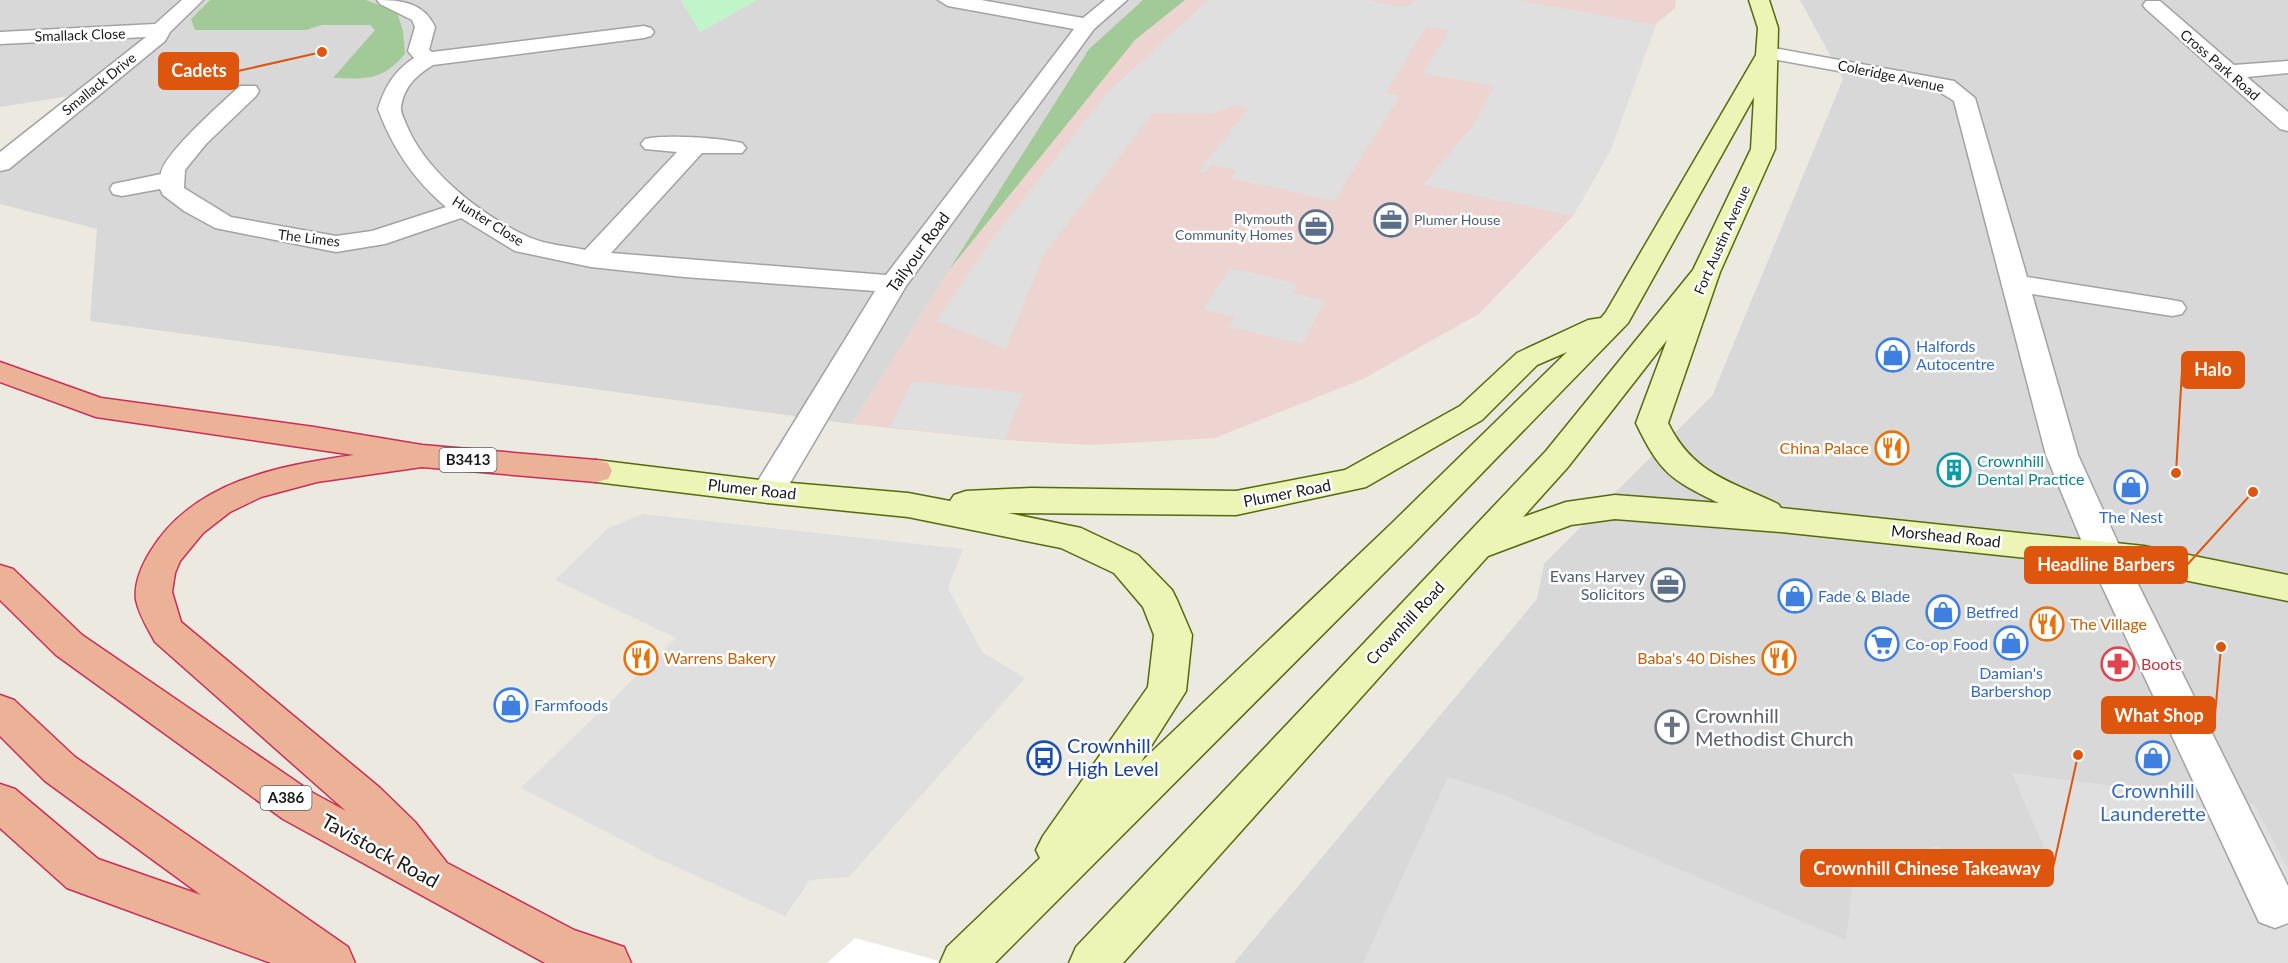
<svg xmlns="http://www.w3.org/2000/svg" width="2288" height="963" viewBox="0 0 2288 963" font-family="Lato,sans-serif">
<style>
.residential{fill:#d9d8d8}
.commercial{fill:#edd4d0}
.forest{fill:#a2c998}
.park{fill:#bff5c8}
.parking{fill:#dfdfdf}
.pier{fill:#fff}
.lines{fill:none;stroke-linecap:round;stroke-linejoin:round}
.minor-casing{stroke:#a2a2a2;stroke-width:3}
.secondary-casing{stroke:#57690b;stroke-width:3}
.trunk-casing{stroke:#cb2d55;stroke-width:3}
.minor{fill:#fff;fill-rule:evenodd}
.secondary{fill:#ecf5b6;fill-rule:evenodd}
.trunk{fill:#ebb298;fill-rule:evenodd}
.labels{text-anchor:middle;stroke-width:5;stroke-linejoin:round;paint-order:stroke}
.far-street-label{font-size:14px;fill:#1b1b1b;stroke:#fff}
.far-service-label{font-size:14px;fill:#4e5e75;stroke:#fff;text-anchor:end}
.shield{fill:#fff;stroke:#5f5f5f;stroke-width:1.5}
.shield-label{font-size:15px;font-weight:bold;fill:#1b1b1b}
.street-label{font-size:16px;fill:#1b1b1b;stroke:#fff}
.shop-label{font-size:16px;fill:#366cbe;stroke:#fff;text-anchor:start}
.food-label{font-size:16px;fill:#c56008;stroke:#fff;text-anchor:end}
.culture-label{font-size:16px;fill:#0d838f;stroke:#fff;text-anchor:start}
.service-label{font-size:16px;fill:#4e5e75;stroke:#fff;text-anchor:end}
.health-label{font-size:16px;fill:#be3a42;stroke:#fff;text-anchor:start}
.near-worship-label{font-size:20px;fill:#5b616d;stroke:#fff;text-anchor:start}
.near-transit-label{font-size:20px;fill:#164399;stroke:#fff;text-anchor:start}
.near-shop-label{font-size:20px;fill:#366cbe;stroke:#fff}
.near-street-label{font-size:20px;fill:#1b1b1b;stroke:#fff}
.leader{fill:none;stroke:#de560d;stroke-width:2}
.callout-dot{fill:#de560d;stroke:#fff;stroke-width:2}
.callout{fill:#de560d;stroke:#de560d;stroke-width:2}
.callout-label{font-size:18px;text-anchor:middle;font-weight:bold;fill:#fff}
</style>
<rect width="100%" height="100%" fill="#ece9e1"/>
<path class="residential" d="M0,0H681L700,32L757,0H1143L1089,49L852,424L90,321L97,229L0,204V172L94,92L0,107Z
M1800,0H2288V963H1234L1537,599L1544,564L1712,396L1843,79Z"/>
<path class="commercial" d="M1185,0H1676L1675,8L1655,25L1611,149L1573,216L1479,314L1363,379L1215,438L1090,445L1005,440L852,424L949,270L1135,40Z"/>
<path class="forest" d="M210,0H366L397,12L403,31L405,54C382,81 366,79 333,78L375,30L370,25H322L306,30H195L191,19Z
M1143,0H1185L1135,40L949,270L1089,49Z"/>
<path class="park" d="M681,0H757L700,32Z"/>
<path class="parking" d="M1208,0H1368L1399,6L1411,5L1415,0H1518L1656,25L1611,149L1573,216L1423,185L1474,124L1494,86L1423,73L1449,30L1426,27L1386,92L1400,96L1334,201L1231,178L1236,170L1212,165L1205,173L1198,172L1249,108L1235,105L1211,114L1153,113L1044,254L1006,349L937,321L990,242L1107,93Z
M1230,268L1298,284L1292,293L1325,301L1302,344L1229,327L1235,317L1203,309Z
M912,381H913L1023,393L1005,440L890,427Z
M643,514L963,549L948,588L982,652L1025,678L849,877L810,880L785,916L659,859L521,788L676,638L555,580L608,528Z
M2012,773L2254,804L2288,869V963H1363L1448,777L1501,794L1846,940L1853,879L1913,853L1938,846L1972,883L2053,869Z"/>
<path class="pier" d="M855,938L947,963H827Z"/>
<g class="lines">
<g class="minor-casing">
<path id="minor" d="M182,0H203L170,32L165,41L9,169L0,171V152L146,37L0,44V32L155,24Z
M377,0C402,0 424,3 435,27L429,50L432,52L644,26L651,28L654,32L651,36L644,38L433,65C417,75 404,86 401,107C400,112 404,118 406,124C426,173 483,217 531,238C547,245 568,246 585,250L677,152L645,149L641,144L645,139C666,134 721,138 742,143L746,148L742,153H702L611,253L886,275L1074,29L948,6L938,0H981L1083,18L1105,0H1127L1094,29L906,286L780,500L768,503L756,500L751,492L875,291L684,277L591,267L515,251L461,218L385,244L336,252L215,228L184,211L163,195L160,189L122,196L113,194L110,189L113,184L161,174C162,155 224,101 240,86H256L259,91L256,96L206,144L185,170L184,188L231,217L336,236L372,231L446,207C414,180 392,147 378,109C385,87 394,71 414,58L408,51L415,27L412,20L380,4Z
M2146,1H2160L2234,65L2288,61V73L2247,77L2288,112V131L2280,129L2146,9L2143,5Z
M1768,47L1954,81L1975,98L2027,277L2172,300L2182,302L2186,308L2182,314L2172,316L2032,294L2078,455L2123,554L2288,886V923L2275,928L2259,922L2087,554L2046,455L1954,101L1938,91L1926,87L1761,57L1758,53L1761,49Z"/>
</g>
<g class="secondary-casing">
<path id="secondary" d="M1749,0H1769L1778,28L1775,149L1720,272L1668,423C1693,474 1730,481 1778,504L1781,508L2144,546L2288,575V601L2144,572L2056,561L1781,532L1615,519L1571,525L1488,556L1123,963H1069L1076,947L1546,451L1693,270L1751,149L1754,97L1628,323L1415,542L995,963H940L947,947L1040,858L1036,850L1043,836L1148,687L1154,635L1143,607L1114,573L1061,548L908,517L768,503L596,482L584,479L580,471L584,463L596,460L768,481L908,493L950,501L954,495L966,491L1031,488L1236,491L1345,470L1460,406L1517,353L1588,320L1601,318L1606,312L1756,55L1758,28ZM1667,340L1636,423C1660,473 1671,480 1719,503L1615,495L1566,502L1523,517L1568,467ZM1567,352L1391,524L1141,762L1186,691L1192,635L1177,600L1172,590L1138,555L1081,528L1008,513L1236,515L1366,487L1482,420L1537,365Z"/>
</g>
<g class="trunk-casing">
<path id="trunk" d="M0,362L101,398L314,427L422,445L596,460L608,463L612,471L608,479L596,482L422,467L317,482L261,497L230,512L203,533L180,561L175,573L172,592L181,622L380,788L415,822L447,863L574,930L624,947L631,963H545L283,819L56,655L0,600V565L13,569L82,635L313,793L346,811L155,642C148,629 139,615 136,600C134,583 141,567 150,552C193,481 278,466 354,455L96,417L0,382Z
M0,695L14,700L75,757L348,947L355,963H271L67,888L0,828V784L15,789L98,859L201,895L45,781L0,736Z"/>
</g>
<use href="#minor" class="minor"/>
<use href="#secondary" class="secondary"/>
<use href="#trunk" class="trunk"/>
</g>
<defs>
<g id="office-ring" transform="scale(1.725)"><circle r="9.5" fill="#fff" stroke="#5c6f8a" stroke-width="1.5"/><path d="M-6-3h4V-5.5h4V-3h4V5H-6ZM-1-4.5V-3h2v-1.5ZM-6 0V1H6V0Z" fill="#5c6f8a"/></g>
<g id="shop-ring" transform="scale(1.725)"><circle r="9.5" fill="#fff" stroke="#3f7fe0" stroke-width="1.5"/><path d="M-5-2.5h2.3a2.7 3.5 0 0 1 5.4 0H5L5.5 6h-11ZM-1.5-2.5h3a1.5 2.3 0 0 0-3 0Z" fill="#3f7fe0"/></g>
<g id="restaurant-ring" transform="scale(1.725)"><circle r="9.5" fill="#fff" stroke="#e8710a" stroke-width="1.5"/><path d="M-5-6h1v4h1v-4h1v4h1v-4h1v5L-1.5 .5V6h-2V.5L-5-1ZM5-6V6H3V1.5H1.5Q1.5-4 5-6Z" fill="#e8710a"/></g>
<g id="building-ring" transform="scale(1.725)"><circle r="9.5" fill="#fff" stroke="#0f9aa8" stroke-width="1.5"/><path d="M-4-6H4V6H1V3H-1V6H-4ZM-2.5-4.3h1.7v1.8h-1.7ZM.8-4.3h1.7v1.8H.8ZM-2.5-1h1.7V.8h-1.7ZM.8-1h1.7V.8H.8Z" fill="#0f9aa8"/></g>
<g id="supermarket-ring" transform="scale(1.725)"><circle r="9.5" fill="#fff" stroke="#3f7fe0" stroke-width="1.5"/><path d="M-6-5.5h2.5l.6 2H6L4.5 2H-2.5L-4.4-4H-6ZM-1.5 3.2a1.3 1.3 0 1 0 .1 0ZM3 3.2a1.3 1.3 0 1 0 .1 0Z" fill="#3f7fe0"/></g>
<g id="pharmacy-ring" transform="scale(1.725)"><circle r="9.5" fill="#fff" stroke="#e0444e" stroke-width="1.5"/><path d="M-2-6h4v4h4v4h-4v4h-4v-4h-4v-4h4Z" fill="#e0444e"/></g>
<g id="church-ring" transform="scale(1.725)"><circle r="9.5" fill="#fff" stroke="#6b7280" stroke-width="1.5"/><path d="M-1.2-6h2.4v3.5h3.3v2.4h-3.3V6h-2.4V-.1h-3.3v-2.4h3.3Z" fill="#6b7280"/></g>
<g id="bus-ring" transform="scale(1.725)"><circle r="9.5" fill="#fff" stroke="#1a4fb4" stroke-width="1.5"/><path d="M-5-6H5V4H4V6H2V4H-2V6H-4V4H-5ZM-3.5-4V0h7V-4ZM-3.5 1.2v1.5H-2V1.2ZM2 1.2v1.5H3.5V1.2Z" fill="#1a4fb4"/></g>
</defs>
<g fill-rule="evenodd">
<use href="#office-ring" x="1391" y="220"/>
<use href="#office-ring" x="1316" y="227"/>
<use href="#shop-ring" x="1893" y="355"/>
<use href="#restaurant-ring" x="1892" y="448"/>
<use href="#building-ring" x="1954" y="470"/>
<use href="#shop-ring" x="2131" y="487"/>
<use href="#office-ring" x="1668" y="585"/>
<use href="#shop-ring" x="1795" y="596"/>
<use href="#shop-ring" x="1943" y="612"/>
<use href="#restaurant-ring" x="2047" y="624"/>
<use href="#shop-ring" x="2011" y="643"/>
<use href="#supermarket-ring" x="1882" y="644"/>
<use href="#restaurant-ring" x="641" y="658"/>
<use href="#restaurant-ring" x="1779" y="658"/>
<use href="#pharmacy-ring" x="2118" y="664"/>
<use href="#shop-ring" x="511" y="705"/>
<use href="#church-ring" x="1672" y="727"/>
<use href="#bus-ring" x="1044" y="758"/>
<use href="#shop-ring" x="2153" y="758"/>
</g>
<g class="labels">
<g class="far-street-label">
<text transform="translate(80 35) rotate(-2)" y="5">Smallack Close</text>
<text transform="translate(2220 65) rotate(41)" y="5">Cross Park Road</text>
<text transform="translate(1891 76) rotate(12)" y="5">Coleridge Avenue</text>
<text transform="translate(99 84) rotate(-39)" y="5">Smallack Drive</text>
<text transform="translate(488 221) rotate(32)" y="5">Hunter Close</text>
<text transform="translate(309 238) rotate(7)" y="5">The Limes</text>
<text transform="translate(1722 240) rotate(-66)" y="5">Fort Austin Avenue</text>
</g>
<g class="far-service-label">
<text x="1293" y="224">Plymouth<tspan x="1293" dy="16">Community Homes</tspan></text>
<text x="1414" y="225" text-anchor="start">Plumer House</text>
</g>
<g class="shield">
<rect x="439.5" y="448" width="57" height="24" rx="4.5"/>
<rect x="260.5" y="786" width="51" height="24" rx="4.5"/>
</g>
<g class="shield-label">
<text x="468" y="465">B3413</text>
<text x="286" y="803">A386</text>
</g>
<g class="street-label">
<text transform="translate(918 252) rotate(-54)" y="6">Tailyour Road</text>
<text transform="translate(752 489) rotate(6)" y="6">Plumer Road</text>
<text transform="translate(1287 493) rotate(-11)" y="6">Plumer Road</text>
<text transform="translate(1946 536) rotate(6)" y="6">Morshead Road</text>
<text transform="translate(1405 623) rotate(-47)" y="6">Crownhill Road</text>
</g>
<g class="shop-label">
<text x="1916" y="352">Halfords<tspan x="1916" dy="18">Autocentre</tspan></text>
<text x="2131" y="523" text-anchor="middle">The Nest</text>
<text x="1818" y="602">Fade &amp; Blade</text>
<text x="1966" y="618">Betfred</text>
<text x="1905" y="650">Co-op Food</text>
<text x="2011" y="679" text-anchor="middle">Damian's<tspan x="2011" dy="18">Barbershop</tspan></text>
<text x="534" y="711">Farmfoods</text>
</g>
<g class="food-label">
<text x="1869" y="454">China Palace</text>
<text x="2070" y="630" text-anchor="start">The Village</text>
<text x="664" y="664" text-anchor="start">Warrens Bakery</text>
<text x="1756" y="664">Baba's 40 Dishes</text>
</g>
<g class="culture-label">
<text x="1977" y="467">Crownhill<tspan x="1977" dy="18">Dental Practice</tspan></text>
</g>
<g class="service-label">
<text x="1645" y="582">Evans Harvey<tspan x="1645" dy="18">Solicitors</tspan></text>
</g>
<g class="health-label">
<text x="2141" y="670">Boots</text>
</g>
<g class="near-worship-label">
<text x="1695" y="723">Crownhill<tspan x="1695" dy="23">Methodist Church</tspan></text>
</g>
<g class="near-transit-label">
<text x="1067" y="753">Crownhill<tspan x="1067" dy="23">High Level</tspan></text>
</g>
<g class="near-shop-label">
<text x="2153" y="798">Crownhill<tspan x="2153" dy="23">Launderette</tspan></text>
</g>
<g class="near-street-label">
<text transform="translate(380 851) rotate(29)" y="7">Tavistock Road</text>
</g>
</g>
<path class="leader" d="M322 52L238 71M2176 473L2182 370M2253 492L2187 565M2221 647L2215 715M2078 755L2053 868"/>
<g class="callout-dot">
<circle cx="322" cy="52" r="6"/>
<circle cx="2176" cy="473" r="6"/>
<circle cx="2253" cy="492" r="6"/>
<circle cx="2221" cy="647" r="6"/>
<circle cx="2078" cy="755" r="6"/>
</g>
<g class="callout">
<rect x="159" y="53" width="79" height="36" rx="6"/>
<rect x="2182" y="352" width="62" height="36" rx="6"/>
<rect x="2025" y="547" width="162" height="36" rx="6"/>
<rect x="2102" y="697" width="113" height="36" rx="6"/>
<rect x="1801" y="850" width="252" height="36" rx="6"/>
</g>
<g class="callout-label">
<text x="199" y="77">Cadets</text>
<text x="2213" y="376">Halo</text>
<text x="2106" y="571">Headline Barbers</text>
<text x="2159" y="722">What Shop</text>
<text x="1927" y="875">Crownhill Chinese Takeaway</text>
</g>
</svg>
